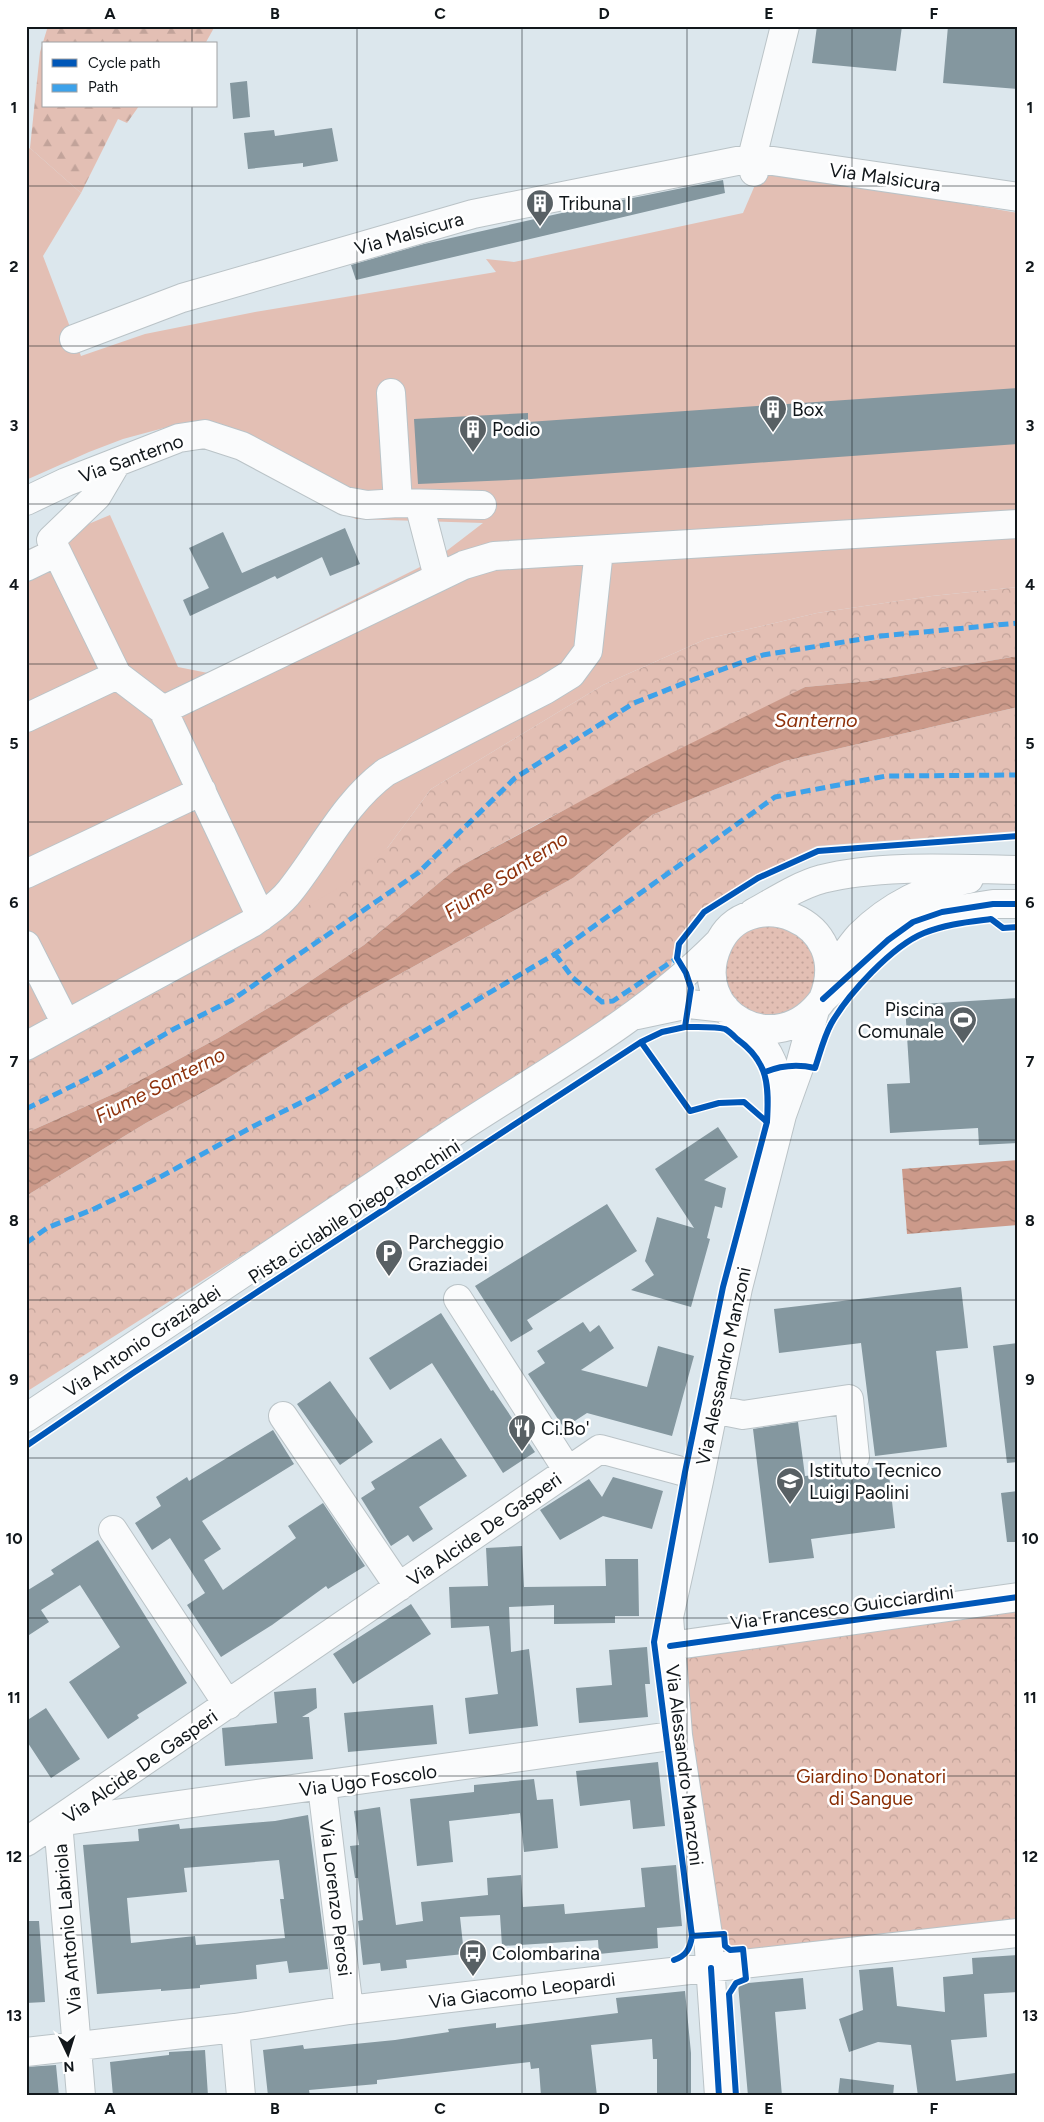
<svg xmlns="http://www.w3.org/2000/svg" width="1044" height="2122" viewBox="0 0 1044 2122" font-family="Figtree,sans-serif">
<style>
.grass{fill:url(#grass-dots)}
.forest{fill:url(#forest-firs)}
.park{fill:url(#park-crowns)}
.pitch{fill:#e3bfb4}
.water{fill:url(#water-waves)}
.building{fill:#84979f;fill-rule:evenodd}
.lines{fill:none;stroke-linecap:round;stroke-linejoin:round}
.minor-casing{stroke:#bac3c7;stroke-width:30}
.minor{stroke:#fafbfc;stroke-width:28}
.quiet{stroke:#3da2ea;stroke-width:5;stroke-dasharray:10 5;stroke-linecap:butt}
.cycleway-casing{stroke:#fff;stroke-width:9}
.cycleway{stroke:#0057b8;stroke-width:6}
.grid{fill:none;stroke:#11171b;stroke-width:1;stroke-opacity:0.55}
.labels{text-anchor:middle;stroke-width:5;stroke-linejoin:round;paint-order:stroke}
.street-label{font-size:19px;fill:#11171b;stroke:#fff}
.poi-label{font-size:19px;fill:#11171b;stroke:#fff;text-anchor:start}
.park-label{font-size:19px;fill:#892d04;stroke:#fff}
.water-label{font-size:20px;font-style:italic;fill:#8e310b;stroke:#fff}
.neatline{fill:none;stroke:#11171b;stroke-width:2}
.grid-label{font-size:16px;text-anchor:middle;font-weight:bold;fill:#11171b}
</style>
<defs>
<pattern id="grass-dots" width="8" height="8" patternUnits="userSpaceOnUse" patternTransform="scale(1.25)"><rect width="8" height="8" fill="#e3bfb4"/><path d="M2 2h.1M6 6h.1" fill="none" stroke="#c2a39a" stroke-width="1.8" stroke-linecap="round"/></pattern>
<pattern id="forest-firs" width="22" height="20" patternUnits="userSpaceOnUse" patternTransform="scale(1.25)"><rect width="22" height="20" fill="#e3bfb4"/><path d="M5 1l3.5 6h-7zM16 11l3.5 6h-7z" fill="#c2a39a"/></pattern>
<pattern id="park-crowns" width="20" height="18" patternUnits="userSpaceOnUse" patternTransform="scale(1.25)"><rect width="20" height="18" fill="#e3bfb4"/><path d="M2 6a3 3 0 1 1 6 0M12 15a3 3 0 1 1 6 0" fill="none" stroke="#c2a39a"/></pattern>
<pattern id="water-waves" width="16" height="10" patternUnits="userSpaceOnUse" patternTransform="scale(1.25)"><rect width="16" height="10" fill="#cc9a8a"/><path d="M0 5q4-4 8 0t8 0" fill="none" stroke="#a47d70"/></pattern>
</defs>
<rect width="100%" height="100%" fill="#dce7ed"/>
<path class="grass" d="M725 971a46 46 0 1 1 92 0a46 46 0 1 1-92 0Z"/>
<path class="forest" d="M48,26H215L205,44H44V106H139L127,123L118,119L81,193L30,148L40,52Z"/>
<path class="park" d="M1018,587V656L870,681L805,687L545,820L457,868L364,945L285,998L220,1037L120,1091L26,1133V1062L177,981L388,847L431,789L603,685L706,639L817,613L932,596Z
M1018,707V831L817,846L757,874L701,909L675,942L670,972L633,998L632,1009L26,1392V1196L146,1123L220,1083L364,994L573,878L652,815L785,761Z
M1018,1589V1939L705,1975L666,1638Z"/>
<path class="pitch" d="M30,148L81,193L43,256L81,356L145,334L255,312L496,272L486,259L514,262L743,213L761,171L770,170L1018,213V587L932,596L817,613L706,639L603,685L431,789L388,847L342,886L177,981L26,1062V550L110,515L178,667L208,673L436,559L483,523L356,519L341,513L209,423L186,422L123,439L89,452L26,480V151Z"/>
<path class="water" d="M1018,656V707L785,761L652,815L573,878L364,994L220,1083L146,1123L26,1196V1133L120,1091L220,1037L285,998L364,945L457,868L651,763L805,687L870,681Z
M1018,1160V1225L907,1234L902,1169Z"/>
<path class="building" d="M817,26H902L896,71L812,63Z
M948,26H1018V89L943,83Z
M247,81L250,117L233,119L230,83Z
M332,128L338,161L303,167V163L248,169L244,133L274,130L275,136Z
M723,180L725,193L356,280L351,265L424,244L602,204Z
M1018,388V444L531,479L418,484L414,419L528,413V422Z
M345,528L360,564L330,576L322,557L277,579L275,576L190,616L183,600L209,588L189,548L223,532L242,573Z
M1018,998V1143L979,1145L978,1128L890,1133L887,1084L910,1083L905,1005Z
M718,1127L738,1157L704,1180L726,1188L722,1208L715,1206L707,1238L710,1239L691,1307L631,1290L654,1275L645,1261L657,1217L694,1228L655,1169Z
M607,1204L637,1251L527,1320L533,1329L511,1342L475,1286Z
M961,1287L968,1348L936,1351L947,1447L875,1456L861,1343L779,1353L774,1309Z
M441,1313L491,1391L493,1390L535,1452L503,1473L432,1363L390,1390L369,1358Z
M583,1322L590,1332L599,1325L614,1348L581,1370L647,1387L658,1346L694,1356L672,1436L587,1413L564,1428L528,1374L545,1363L537,1351Z
M1018,1343V1462L1007,1463L993,1346Z
M330,1381L373,1442L340,1465L297,1404Z
M798,1422L805,1476L848,1471L857,1472L865,1469L888,1466L895,1528L811,1539L814,1558L769,1563L753,1429Z
M273,1430L294,1464L202,1521L221,1549L204,1560L223,1590L296,1538L288,1526L323,1503L365,1566L328,1589L326,1586L272,1625L221,1657L187,1605L205,1593L170,1538L152,1550L135,1523L161,1506L156,1497L187,1477L189,1481Z
M441,1438L467,1476L419,1507L433,1529L413,1542L408,1535L391,1546L361,1498L375,1489L371,1482Z
M613,1477L663,1491L652,1529L603,1516L560,1540L540,1510L589,1479L602,1497Z
M1018,1491V1542H1007L1001,1493Z
M98,1540L187,1683L137,1715L139,1718L108,1739L69,1682L120,1647L80,1585L41,1610L49,1622L26,1637V1587L28,1590L54,1574L51,1570Z
M522,1546L524,1587L606,1586L605,1559H638L639,1616H615V1623L554,1624V1605L509,1607L511,1652L529,1649L538,1726L469,1734L465,1698L498,1694L489,1626L451,1628L449,1587L488,1586L486,1548Z
M411,1604L431,1634L353,1684L333,1654Z
M647,1647L650,1684H645L648,1717L579,1723L576,1688L612,1685L609,1650Z
M316,1688L317,1708L302,1717H309L313,1759L225,1766L222,1728L277,1723L274,1692Z
M433,1705L437,1744L348,1752L344,1713Z
M46,1708L80,1759L51,1778L26,1740V1721Z
M658,1762L665,1826L633,1829L630,1800L580,1806L576,1771Z
M534,1779L537,1800L553,1799L558,1848L524,1852L520,1813L449,1821L453,1862L417,1866L410,1799L474,1792V1785Z
M380,1807L396,1925L423,1921L421,1902L488,1895L487,1878L521,1875L523,1907L564,1904L565,1914L645,1907L641,1868L676,1865L682,1926L657,1928L658,1948L599,1954L598,1940L502,1946L500,1915L460,1917L464,1954L406,1960L407,1968L381,1971L380,1963L363,1965L358,1921L363,1920L358,1878H355L350,1846L359,1845L354,1811Z
M308,1815L328,1969L289,1973L287,1961L256,1965L257,1979L200,1985V1988L161,1991V1989L97,1994L83,1845L139,1841L138,1829L179,1824L180,1829L275,1821ZM279,1860L284,1899H280L285,1938L196,1945L195,1936L131,1943L127,1898L187,1892L184,1868Z
M26,1921H39L45,2002L26,2003Z
M1018,1955V1992L984,1994L987,2037L951,2040L956,2081L1015,2073L1018,2096H918L911,2045L878,2042L849,2052L839,2019L863,2010L859,1970L893,1967L897,2006L945,2012L943,1977L973,1974L972,1958Z
M803,1978L806,2009L775,2012L782,2096H748L738,1984Z
M685,1991L691,2053V2096H657V2059H653L652,2039L591,2045L597,2096H541L539,2068L531,2069L530,2062L377,2080V2084L309,2090L310,2096H268L263,2050L303,2045L304,2049L395,2040L449,2032L448,2029L496,2023V2028L618,2013L616,1998Z
M205,2050L208,2096H113L110,2062L169,2055V2052Z
M56,2065L59,2096H26V2067Z
M840,2078L894,2085L893,2096H838Z"/>
<g class="lines">
<g class="minor-casing">
<path id="minor" d="M754,172L752,158L785,26
M74,339L182,298L473,214L752,158L1018,197
M391,393L398,503
M117,462L97,496L51,540L117,675L163,710L261,917
M26,501L66,482L179,438L205,434L242,446L345,501L367,505L398,503L482,505
M419,504L438,577
M26,567L57,552
M163,710L464,565L494,556L1018,524
M26,718L117,675
M26,874L202,791
M753,913C775,901 797,886 822,879C881,864 957,869 1018,870
M26,945L66,1024
M830,975C840,962 849,947 860,935C889,906 929,886 969,879
M823,999C856,918 746,881 718,945C687,1013 777,1064 823,999L888,940L913,922L942,912L993,904H1018
M637,1015L689,1004L725,1008
M742,1022C772,1050 779,1071 781,1111
M26,1046L252,923C265,914 280,904 290,891C322,851 344,803 386,772L545,690L571,674L588,651L599,550
M458,1299L568,1471
M713,1409L743,1415L849,1399L855,1457
M283,1416L399,1587
M26,1418C168,1324 309,1228 451,1134C542,1074 641,1021 718,943
M113,1530L228,1705
M670,1646L1018,1597
M322,1786L349,2010
M26,1842L600,1449L685,1472L699,1481
M235,2028L241,2096
M26,2052L235,2028L349,2010L645,1975L1018,1933
M81,2096L58,1822L678,1735
M719,2096L708,1935L678,1735L669,1617L699,1481L738,1288L782,1115L800,1065L815,1010"/>
</g>
<use href="#minor" class="minor"/>
<path class="quiet" d="M555,954L572,977L602,1002L613,1001L677,958
M26,1109L102,1071L174,1029L232,1000L418,873L515,778L634,703L692,680L763,655L881,636L1018,623
M26,1243L47,1228L94,1209L162,1176L252,1127L314,1096L555,954L775,797L886,776L1018,775"/>
<g class="cycleway-casing">
<path id="cycleway" d="M823,999L888,940L913,922L942,912L993,904H1018
M685,1027C696,1027 715,1026 725,1029C729,1031 734,1036 737,1039C769,1062 769,1086 767,1122
M641,1042L690,1111L719,1103L744,1102L767,1122L723,1287L685,1472L654,1642L692,1936C690,1949 686,1956 674,1960
M765,1072C782,1065 798,1064 815,1068C820,1053 824,1037 831,1024C848,994 892,946 924,933C946,924 968,922 991,919L1003,928L1018,927
M26,1446L133,1373L641,1042L662,1032L685,1027L691,988L686,973L677,958L679,944L704,912L758,878L818,851L1018,836
M670,1646L1018,1597
M692,1936L724,1934L725,1946L730,1950L743,1949L746,1979L736,1983L729,1994L736,2096
M711,1968L719,2096"/>
</g>
<use href="#cycleway" class="cycleway"/>
</g>
<path class="grid" d="M192,26V44M357,26V2096M522,26V2096M687,26V2096M852,26V2096M192,106V2096M26,186H1018M26,346H1018M26,504H1018M26,664H1018M26,822H1018M26,981H1018M26,1140H1018M26,1300H1018M26,1458H1018M26,1618H1018M26,1776H1018M26,1935H1018"/>
<defs>
<g id="building-pin" transform="scale(1.4375)"><path d="M0 17L-7.5 6A9.5 9.5 0 1 1 7.5 6Z" fill="#586064" stroke="#fff"/><path d="M-4-6H4V6H1V3H-1V6H-4ZM-2.5-4.3h1.7v1.8h-1.7ZM.8-4.3h1.7v1.8H.8ZM-2.5-1h1.7V.8h-1.7ZM.8-1h1.7V.8H.8Z" fill="#fff"/></g>
<g id="stadium-pin" transform="scale(1.4375)"><path d="M0 17L-7.5 6A9.5 9.5 0 1 1 7.5 6Z" fill="#586064" stroke="#fff"/><path d="M0-5a6.5 5 0 1 0 0 10a6.5 5 0 1 0 0-10ZM-3.5-1.8h7v3.6h-7Z" fill="#fff"/></g>
<g id="parking-pin" transform="scale(1.4375)"><path d="M0 17L-7.5 6A9.5 9.5 0 1 1 7.5 6Z" fill="#586064" stroke="#fff"/><path d="M-3.5-5.5H1a3.5 3.5 0 0 1 0 7H-1V5.5H-3.5ZM-1-3.4V-.6H.8a1.4 1.4 0 0 0 0-2.8Z" fill="#fff"/></g>
<g id="restaurant-pin" transform="scale(1.4375)"><path d="M0 17L-7.5 6A9.5 9.5 0 1 1 7.5 6Z" fill="#586064" stroke="#fff"/><path d="M-5-6h1v4h1v-4h1v4h1v-4h1v5L-1.5 .5V6h-2V.5L-5-1ZM5-6V6H3V1.5H1.5Q1.5-4 5-6Z" fill="#fff"/></g>
<g id="school-pin" transform="scale(1.4375)"><path d="M0 17L-7.5 6A9.5 9.5 0 1 1 7.5 6Z" fill="#586064" stroke="#fff"/><path d="M0-5L7-2L0 1L-7-2ZM-4 1L0 2.5L4 1V4Q0 6-4 4Z" fill="#fff"/></g>
<g id="bus-pin" transform="scale(1.4375)"><path d="M0 17L-7.5 6A9.5 9.5 0 1 1 7.5 6Z" fill="#586064" stroke="#fff"/><path d="M-5-6H5V4H4V6H2V4H-2V6H-4V4H-5ZM-3.5-4V0h7V-4ZM-3.5 1.2v1.5H-2V1.2ZM2 1.2v1.5H3.5V1.2Z" fill="#fff"/></g>
</defs>
<g fill-rule="evenodd">
<use href="#building-pin" x="540" y="203"/>
<use href="#building-pin" x="773" y="409"/>
<use href="#building-pin" x="473" y="429"/>
<use href="#stadium-pin" x="963" y="1020"/>
<use href="#parking-pin" x="389" y="1253"/>
<use href="#restaurant-pin" x="522" y="1428"/>
<use href="#school-pin" x="790" y="1481"/>
<use href="#bus-pin" x="473" y="1953"/>
</g>
<g class="labels">
<g class="street-label">
<text transform="translate(885 177) rotate(8)" y="7">Via Malsicura</text>
<text transform="translate(409 233) rotate(-16)" y="7">Via Malsicura</text>
<text transform="translate(131 458) rotate(-20)" y="7">Via Santerno</text>
<text transform="translate(354 1211) rotate(-33)" y="7">Pista ciclabile Diego Ronchini</text>
<text transform="translate(142 1341) rotate(-34)" y="7">Via Antonio Graziadei</text>
<text transform="translate(723 1366) rotate(-78)" y="7">Via Alessandro Manzoni</text>
<text transform="translate(484 1529) rotate(-35)" y="7">Via Alcide De Gasperi</text>
<text transform="translate(842 1607) rotate(-8)" y="7">Via Francesco Guicciardini</text>
<text transform="translate(685 1765) rotate(83)" y="7">Via Alessandro Manzoni</text>
<text transform="translate(140 1766) rotate(-35)" y="7">Via Alcide De Gasperi</text>
<text transform="translate(368 1780) rotate(-8)" y="7">Via Ugo Foscolo</text>
<text transform="translate(336 1898) rotate(83)" y="7">Via Lorenzo Perosi</text>
<text transform="translate(67 1929) rotate(-95)" y="7">Via Antonio Labriola</text>
<text transform="translate(522 1990) rotate(-7)" y="7">Via Giacomo Leopardi</text>
</g>
<g class="poi-label">
<text x="559" y="210">Tribuna I</text>
<text x="792" y="416">Box</text>
<text x="492" y="436">Podio</text>
<text x="944" y="1016" text-anchor="end">Piscina<tspan x="944" dy="22">Comunale</tspan></text>
<text x="408" y="1249">Parcheggio<tspan x="408" dy="22">Graziadei</tspan></text>
<text x="541" y="1435">Ci.Bo'</text>
<text x="809" y="1477">Istituto Tecnico<tspan x="809" dy="22">Luigi Paolini</tspan></text>
<text x="492" y="1960">Colombarina</text>
</g>
<g class="park-label">
<text x="871" y="1783">Giardino Donatori<tspan x="871" dy="22">di Sangue</tspan></text>
</g>
<g class="water-label">
<text x="816" y="727">Santerno</text>
<text transform="translate(506 875) rotate(-33)" y="7">Fiume Santerno</text>
<text transform="translate(160 1085) rotate(-27)" y="7">Fiume Santerno</text>
</g>
</g>
<rect width="1044" height="2122" fill="none" stroke="#ffffff" stroke-width="55"/>
<rect x="42" y="42" width="175" height="65" fill="#ffffff" stroke="#a0a2a4"/>
<rect x="52" y="59" width="25" height="8" fill="#0057b8" stroke="#a0a2a4"/>
<text x="88" y="68" font-size="15" fill="#11171b">Cycle path</text>
<rect x="52" y="84" width="25" height="8" fill="#3da2ea" stroke="#a0a2a4"/>
<text x="88" y="92" font-size="15" fill="#11171b">Path</text>
<g transform="translate(68 2054) rotate(176)" stroke="#ffffff" stroke-width="4" paint-order="stroke">
<path d="M0-4L9 19L0 12L-9 19Z" fill="#11171b"/>
<text y="-8" font-size="14" font-weight="bold" text-anchor="middle" fill="#11171b">N</text>
</g>
<rect x="28" y="28" width="988" height="2066" class="neatline"/>
<g class="grid-label">
<text x="110" y="19">A</text>
<text x="275" y="19">B</text>
<text x="440" y="19">C</text>
<text x="604" y="19">D</text>
<text x="769" y="19">E</text>
<text x="934" y="19">F</text>
<text x="14" y="113">1</text>
<text x="1030" y="113">1</text>
<text x="14" y="272">2</text>
<text x="1030" y="272">2</text>
<text x="14" y="431">3</text>
<text x="1030" y="431">3</text>
<text x="14" y="590">4</text>
<text x="1030" y="590">4</text>
<text x="14" y="749">5</text>
<text x="1030" y="749">5</text>
<text x="14" y="908">6</text>
<text x="1030" y="908">6</text>
<text x="14" y="1067">7</text>
<text x="1030" y="1067">7</text>
<text x="14" y="1226">8</text>
<text x="1030" y="1226">8</text>
<text x="14" y="1385">9</text>
<text x="1030" y="1385">9</text>
<text x="14" y="1544">10</text>
<text x="1030" y="1544">10</text>
<text x="14" y="1703">11</text>
<text x="1030" y="1703">11</text>
<text x="14" y="1862">12</text>
<text x="1030" y="1862">12</text>
<text x="14" y="2021">13</text>
<text x="1030" y="2021">13</text>
<text x="110" y="2114">A</text>
<text x="275" y="2114">B</text>
<text x="440" y="2114">C</text>
<text x="604" y="2114">D</text>
<text x="769" y="2114">E</text>
<text x="934" y="2114">F</text>
</g>
</svg>
